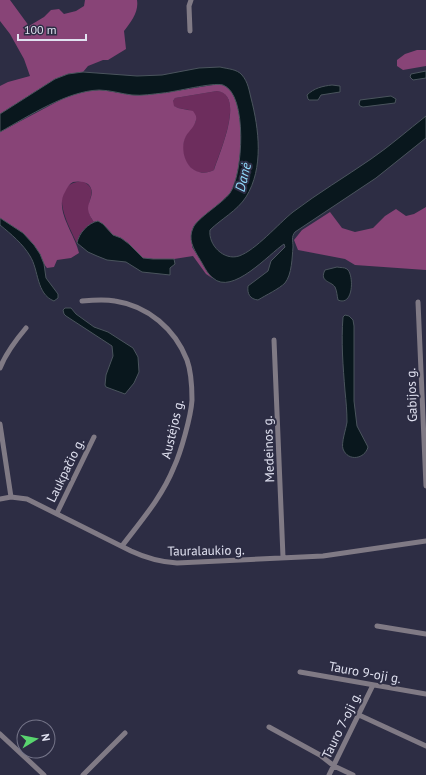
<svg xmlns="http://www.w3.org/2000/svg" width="426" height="775" viewBox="0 0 426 775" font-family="'PT Sans',sans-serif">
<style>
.green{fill:#6d2d5d}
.forest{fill:#847;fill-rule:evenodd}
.water{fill:#09171d;stroke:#4a545d}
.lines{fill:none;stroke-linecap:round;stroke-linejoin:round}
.minor{stroke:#807a85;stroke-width:5}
.labels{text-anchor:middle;stroke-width:4;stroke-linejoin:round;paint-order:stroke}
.street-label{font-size:13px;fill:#e1e2f1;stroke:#2d2d44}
.water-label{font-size:14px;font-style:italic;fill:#90d9fb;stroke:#2d2d44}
</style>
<rect width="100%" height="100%" fill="#2d2d44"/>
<path class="green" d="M217,91C246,94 219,154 214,170C192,181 177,157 185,137C187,132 193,127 196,121L189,110L178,108L173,106V101L175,98Z
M82,181C97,188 90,195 89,206C88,212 90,217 94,222L80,234L77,243C68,224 46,185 82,181Z"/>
<path class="forest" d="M0,0H10L29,26L44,17L51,10L59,9L64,14L76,11L84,6L85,0H137C139,12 131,22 124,31L126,49L108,60H103L88,66L83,72L68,74L55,79L0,114V86L8,82L30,76L24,59L10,34L0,21Z
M417,50H426V66L403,70L397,66V60L405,54Z
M213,85C216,85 220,84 222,85C249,93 242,173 231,192C228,196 223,199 220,203C210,217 202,233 192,247L212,278L206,274L193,256L174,259H153L143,258L129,244L121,238L113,236L98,221L94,222C91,218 88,213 88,208C89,199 96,192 88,184C84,181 77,181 73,182C69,184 67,188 65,192C54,210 75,234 79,253L71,258L57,260L54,267L47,268L44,264L40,254L0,218V132L66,97L82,91L101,90L133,95L163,93ZM217,91C246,94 219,154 214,170C207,173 203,174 196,171C184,166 180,147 186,136C189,131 195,126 196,120C197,116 195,114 193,111L178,108L174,106L173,101L175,98Z
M426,207V270L355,265L345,259L298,250L294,240L302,230L330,212L342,228L355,232L373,228L385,216L396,209L406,216L414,214Z"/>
<path class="water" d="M220,67C228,69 237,69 242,75C248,82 249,90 251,98C259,129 264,168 246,197C237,211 221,219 210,230C208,245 224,261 239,256C256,250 278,224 293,212C318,193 345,177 371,159C390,146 408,130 426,116V138L376,178L295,232C291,237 293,241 293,247C292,258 292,274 285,283C279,289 266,295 258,300C250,299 247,294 248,286L268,271L271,261L285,247L284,244C269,254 232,296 213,278C207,274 203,264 199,258C193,248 188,239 193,228C197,218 223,203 230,193C243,175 248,94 223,85C213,82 175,92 163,93C153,94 142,96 132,95C122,94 110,90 99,90C67,91 29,116 0,132V114L55,79L68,74L83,72L137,76L162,75L199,68Z
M426,71V78L413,80L410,77L411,74Z
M332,85L340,86V92L321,95L318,100H309L308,99L307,95C314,88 323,86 332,85Z
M391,96L396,99L395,103L363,107L360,106L359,104L360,100Z
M0,218L23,233L34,245L40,254L44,264L46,278L58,294V298L54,301C36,294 39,270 30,256C23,244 11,234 0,225Z
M98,221L103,224L113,235L121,238L129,244L143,258L153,259H174L175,264L170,268V275L142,272L126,262L107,260L97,256L88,252L77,243C79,233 88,223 98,221Z
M337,267C341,268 344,267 347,269C354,274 354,307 338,300C337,296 337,291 335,287C331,281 319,282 325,270Z
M65,308H71L76,314L94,327L108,332L133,348L138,357L139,372L134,383L125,394L106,387L105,385L106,375L113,356L112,346L66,316L64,314L63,310Z
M345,315L349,316L353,320L354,326V401L357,426L368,447C365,459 348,462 343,449C341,443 346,429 347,422C347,411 346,401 345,391C343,366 341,342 343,317Z"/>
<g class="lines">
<path class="minor" d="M190,31L189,6L191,0
M82,301C93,300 104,299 115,301C148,306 175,329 187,360C191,371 192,388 192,400C191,416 181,452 174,467C162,497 141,521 122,546
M418,302L426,486
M274,340L283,557
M0,368C6,353 15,341 26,328
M0,424L11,497
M0,499L11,497L27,499L131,551C146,558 160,562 177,563L323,556L426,541
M57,513L94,437
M377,626L426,634
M300,672L426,694
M359,715L426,746
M269,727L320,755L334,766L353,775
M0,734L44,775
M83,775L125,733
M329,775L373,685"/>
</g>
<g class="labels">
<g class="street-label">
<text transform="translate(411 395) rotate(-92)" y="5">Gabijos g.</text>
<text transform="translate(172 429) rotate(-77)" y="5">Austėjos g.</text>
<text transform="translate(268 449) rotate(-92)" y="5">Medeinos g.</text>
<text transform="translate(65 470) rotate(-64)" y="5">Laukpačio g.</text>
<text transform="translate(206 550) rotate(-1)" y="5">Tauralaukio g.</text>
<text transform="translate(365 672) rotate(10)" y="5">Tauro 9-oji g.</text>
<text transform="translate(341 725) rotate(-64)" y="5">Tauro 7-oji g.</text>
</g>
<g class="water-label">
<text transform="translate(243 177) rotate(-76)" y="5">Danė</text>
</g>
</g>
<g transform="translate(36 739) rotate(80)"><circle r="19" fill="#2d2d44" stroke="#757589"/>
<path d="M0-3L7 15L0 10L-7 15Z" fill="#59d56f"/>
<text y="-6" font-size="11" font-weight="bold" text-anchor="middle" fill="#e1e2f1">N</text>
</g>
<path d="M18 34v6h68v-6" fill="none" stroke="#e1e2f1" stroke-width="2"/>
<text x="24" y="34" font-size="12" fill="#e1e2f1" stroke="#2d2d44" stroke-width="3" paint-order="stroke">100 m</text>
</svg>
